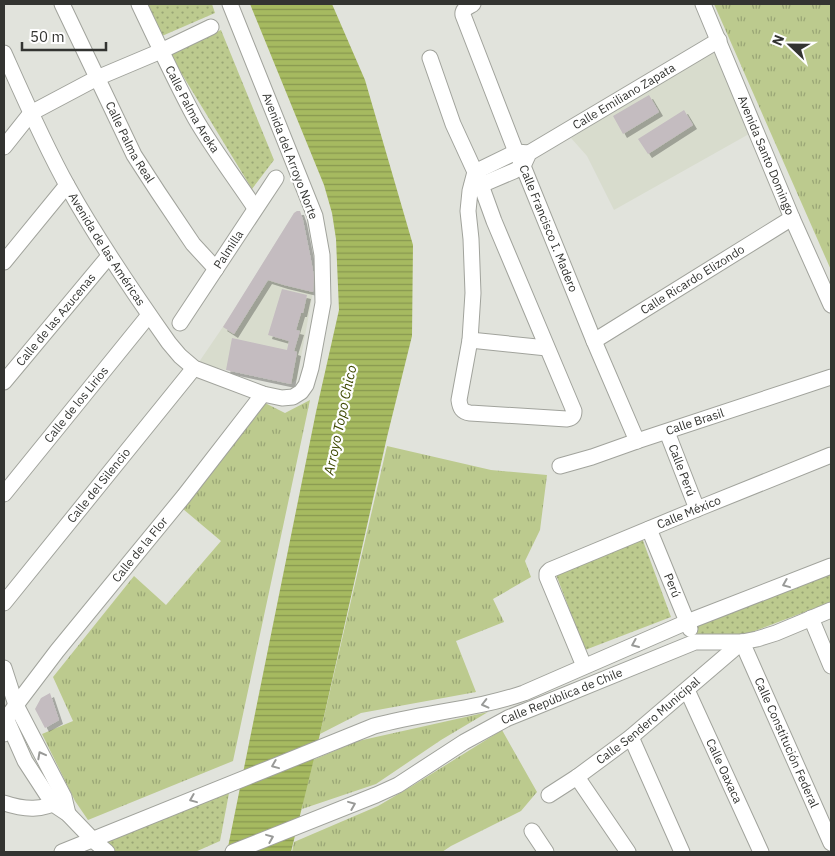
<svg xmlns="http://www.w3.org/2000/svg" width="835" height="856" viewBox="0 0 835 856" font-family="'IBM Plex Sans',sans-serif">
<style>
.built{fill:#d8dccd}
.grass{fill:url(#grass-tufts)}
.park{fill:url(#park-dots)}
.water{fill:url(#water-rules)}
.building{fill:#c4bcc0;filter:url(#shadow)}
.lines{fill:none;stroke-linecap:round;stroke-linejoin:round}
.minor-casing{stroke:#a1a39c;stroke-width:17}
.minor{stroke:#fff;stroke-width:15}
.oneway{stroke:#999a98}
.labels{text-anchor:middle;stroke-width:4.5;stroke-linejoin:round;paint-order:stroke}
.street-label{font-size:12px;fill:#333431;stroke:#fff}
.water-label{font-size:14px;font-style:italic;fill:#3f4a03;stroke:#fff}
</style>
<defs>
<pattern id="grass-tufts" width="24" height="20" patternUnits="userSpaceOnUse" patternTransform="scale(1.25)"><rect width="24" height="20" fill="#bcca8e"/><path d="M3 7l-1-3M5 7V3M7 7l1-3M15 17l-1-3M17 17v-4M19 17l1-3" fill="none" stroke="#99a575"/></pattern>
<pattern id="park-dots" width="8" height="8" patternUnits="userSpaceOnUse" patternTransform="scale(1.25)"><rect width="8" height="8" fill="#bcca8e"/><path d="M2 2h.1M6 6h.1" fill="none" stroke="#99a575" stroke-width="1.8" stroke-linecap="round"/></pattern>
<pattern id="water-rules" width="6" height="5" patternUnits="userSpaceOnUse" patternTransform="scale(1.25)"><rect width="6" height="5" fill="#a6ba60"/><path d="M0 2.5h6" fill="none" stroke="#889850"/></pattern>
<filter id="shadow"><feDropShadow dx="4" dy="4" stdDeviation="0" flood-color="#0004"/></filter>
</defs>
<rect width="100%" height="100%" fill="#e1e3dc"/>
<path class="built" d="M713,48L749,134L614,210L587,156L571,138Z
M297,211H300L303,220L314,276L313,292L297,379L291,384L208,366L199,362L231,315L294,213Z"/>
<path class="grass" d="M714,4H831V270Z
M310,400L233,761L88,820L75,801L42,734L73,721L53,677L134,576L166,605L221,541L183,509L265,403L285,413Z
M387,446L491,470L547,475L540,530L525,561L531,577L493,599L504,622L456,641L476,692L361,713L320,734Z
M488,712L441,740L376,784L302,809L308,762L358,741Z
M502,730L537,792L521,811L451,846L442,852H292L294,842L378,806L412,786Z"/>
<path class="park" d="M146,4H212L215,13L162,36Z
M221,30L274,160L252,189L169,53Z
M642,538L671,617L585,650L555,572Z
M831,572V602L734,639L697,635L695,627L818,576Z
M229,793L220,841L195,852H116L103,841Z"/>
<path class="water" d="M250,4H332L365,80L413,245L412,336L387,437L320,734L291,852H227L316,412L339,310L336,239L332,213L324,185Z"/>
<path class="building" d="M649,95L659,112L623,134L613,116Z
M684,110L693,125L648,154L638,139Z
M297,211H300L303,220L310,255L314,276L313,292L284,285L268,280L234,334L223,327L294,213Z
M282,289L307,295L303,313H301L296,330L300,331L294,351L297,352L291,384L226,370L232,338L287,350L289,341L268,335Z
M50,693L59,720L45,728L35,709L41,698Z"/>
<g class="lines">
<g class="minor-casing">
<g id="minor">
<path id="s1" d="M62,4L134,155L158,192L193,244L216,269"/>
<path id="s2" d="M139,4C157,42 175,81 195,118C213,149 235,178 255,208"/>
<path id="s3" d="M473,4C468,7 462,9 463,15L516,152L523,166L594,341L637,441"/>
<path id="s4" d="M703,4L792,218L831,305"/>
<path id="s5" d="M4,53C24,98 44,144 68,187C98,241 133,292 169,343L180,356L194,368L263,394L282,398L293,397L301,392L306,385L311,368L323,303L322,255L315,216L230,4"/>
<path d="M430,58L453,124L481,185L494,221L574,411C574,416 572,418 567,419L470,413C462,412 460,408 459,400L470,340L473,293L471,239L468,211L470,191L475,172L516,152L529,153"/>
<path d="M4,147L31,113L97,78L161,51L211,27"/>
<path id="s6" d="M472,185H481L514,171L523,166L529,153L719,40"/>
<path d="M4,262L67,185"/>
<path id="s7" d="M180,323L276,178"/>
<path d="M470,340L547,348"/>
<path id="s8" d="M594,341L792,218"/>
<path id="s9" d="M4,382L109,256"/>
<path id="s10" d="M667,432L697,509"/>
<path id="s11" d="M560,466L592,457L637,441L831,377"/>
<path id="s12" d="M4,494L149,315"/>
<path id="s13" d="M649,529L690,629"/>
<path id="s14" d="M4,603L194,368"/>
<path d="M811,618L831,666"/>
<path id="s15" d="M742,642L831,843"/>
<path id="s16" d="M584,666L547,577V573L550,570L697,509L831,455"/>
<path d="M4,668L16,705L64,797L68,814"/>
<path id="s17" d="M687,690L761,852"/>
<path d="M6,718L25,761L53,804L68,814L93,840L107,852"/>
<path id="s18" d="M4,734L6,719L16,705L57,651L184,496L263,394"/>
<path d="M631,737L682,852"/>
<path d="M577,777L628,852"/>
<path id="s19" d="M549,795L577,777L631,737L742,642"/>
<path d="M4,803C25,810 42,811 61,800"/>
<path d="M532,831L546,852"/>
<path d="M62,852L374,726C423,712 475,710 524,693L687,622L831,566"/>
<path id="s20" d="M233,852L376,795L398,785L464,742L508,718L533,708L695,642H742L757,639L776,633L831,610"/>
</g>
</g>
<use href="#minor" class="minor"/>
</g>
<defs><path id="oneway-chevron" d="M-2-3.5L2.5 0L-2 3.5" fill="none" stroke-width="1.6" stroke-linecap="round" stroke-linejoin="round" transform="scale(1.25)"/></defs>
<g class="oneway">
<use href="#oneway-chevron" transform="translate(786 584) rotate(158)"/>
<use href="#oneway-chevron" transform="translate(635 644) rotate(157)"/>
<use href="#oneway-chevron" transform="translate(485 704) rotate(166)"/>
<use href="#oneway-chevron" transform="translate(41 755) rotate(-118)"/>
<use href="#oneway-chevron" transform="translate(275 765) rotate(158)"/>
<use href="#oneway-chevron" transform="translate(193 799) rotate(158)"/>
<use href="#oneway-chevron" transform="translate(352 805) rotate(-22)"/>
<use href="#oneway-chevron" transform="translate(270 838) rotate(-22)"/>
</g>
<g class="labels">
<g class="street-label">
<text dy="4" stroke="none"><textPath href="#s6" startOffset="180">Calle Emiliano Zapata</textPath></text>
<text dy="4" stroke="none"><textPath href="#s2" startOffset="118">Calle Palma Areka</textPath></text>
<text dy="4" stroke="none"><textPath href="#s1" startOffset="154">Calle Palma Real</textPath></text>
<text dy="4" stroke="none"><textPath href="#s4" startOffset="164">Avenida Santo Domingo</textPath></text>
<text transform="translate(290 156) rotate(69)" y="4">Avenida del Arroyo Norte</text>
<text dy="4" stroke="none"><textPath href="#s3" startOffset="246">Calle Francisco I. Madero</textPath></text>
<text dy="4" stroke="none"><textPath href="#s5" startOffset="222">Avenida de las Américas</textPath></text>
<text dy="4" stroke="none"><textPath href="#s7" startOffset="88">Palmilla</textPath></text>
<text dy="4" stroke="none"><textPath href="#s8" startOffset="116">Calle Ricardo Elizondo</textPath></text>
<text dy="4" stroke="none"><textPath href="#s9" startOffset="81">Calle de las Azucenas</textPath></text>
<text dy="4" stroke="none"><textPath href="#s12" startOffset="115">Calle de los Lirios</textPath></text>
<text dy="4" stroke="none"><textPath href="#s11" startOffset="142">Calle Brasil</textPath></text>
<text dy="4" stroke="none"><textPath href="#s10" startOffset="41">Calle Perú</textPath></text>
<text dy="4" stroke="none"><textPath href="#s14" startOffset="151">Calle del Silencio</textPath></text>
<text dy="4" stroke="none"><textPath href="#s16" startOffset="255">Calle México</textPath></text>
<text dy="4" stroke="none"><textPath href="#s18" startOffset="231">Calle de la Flor</textPath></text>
<text dy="4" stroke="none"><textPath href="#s13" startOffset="61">Perú</textPath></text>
<text dy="4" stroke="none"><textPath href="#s20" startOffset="365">Calle República de Chile</textPath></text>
<text dy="4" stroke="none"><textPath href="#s19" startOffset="124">Calle Sendero Municipal</textPath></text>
<text dy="4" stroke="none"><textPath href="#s15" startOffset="110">Calle Constitución Federal</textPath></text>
<text dy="4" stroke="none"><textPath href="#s17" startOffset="89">Calle Oaxaca</textPath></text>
</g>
<g class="water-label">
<text transform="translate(340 420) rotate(-78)" y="5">Arroyo Topo Chico</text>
</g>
</g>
<rect width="835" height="856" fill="none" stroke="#333431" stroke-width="10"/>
<g transform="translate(790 45) rotate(292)" stroke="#ffffff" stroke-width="4" paint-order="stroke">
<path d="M0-4L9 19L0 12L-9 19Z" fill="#333431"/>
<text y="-8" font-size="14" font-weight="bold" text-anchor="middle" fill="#333431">N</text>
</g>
<path d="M22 42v8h84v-8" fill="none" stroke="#333431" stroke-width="2.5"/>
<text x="30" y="42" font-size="15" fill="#333431" stroke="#ffffff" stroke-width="4" paint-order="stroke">50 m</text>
</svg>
